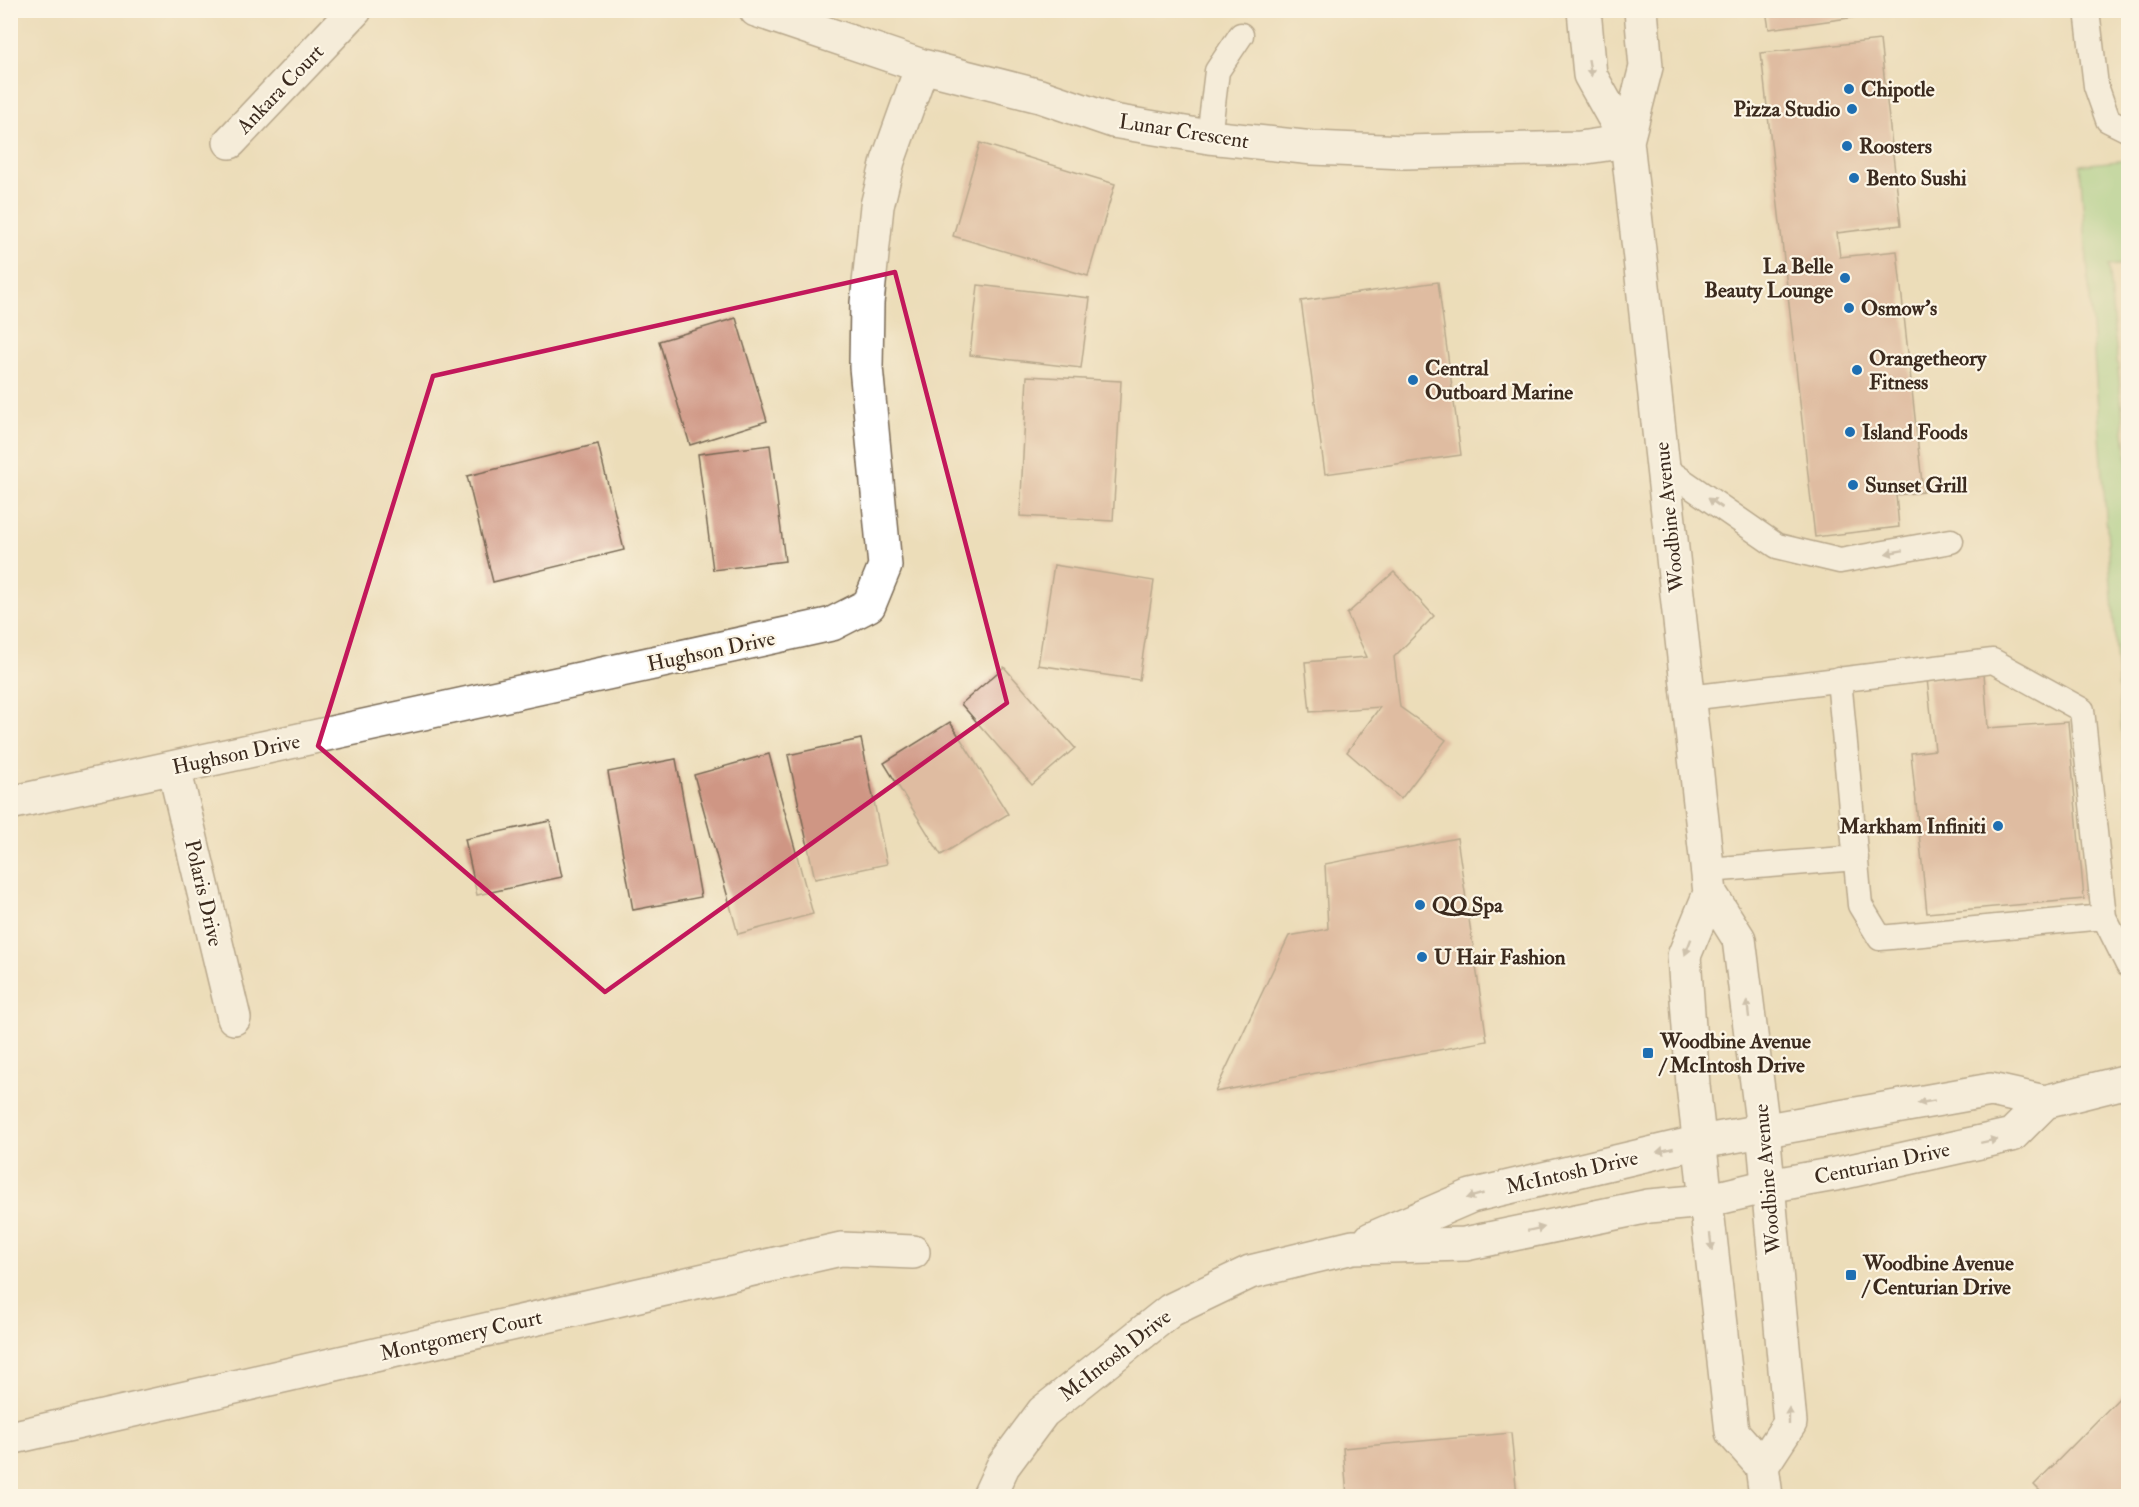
<svg xmlns="http://www.w3.org/2000/svg" width="2139" height="1507" viewBox="0 0 2139 1507" font-family="'IM FELL Double Pica',serif">
<style>
.green{fill:#98d387;stroke:#6a7e52;stroke-width:1.5}
.building{fill:#cf9684}
.lines{fill:none;stroke-linecap:round;stroke-linejoin:round}
.service-casing{stroke:#796954;stroke-width:27}
.minor-casing{stroke:#796954;stroke-width:36}
.tertiary-casing{stroke:#796954;stroke-width:36}
.primary-casing{stroke:#796954;stroke-width:36}
.service{stroke:#fff;stroke-width:24}
.minor{stroke:#fff;stroke-width:33}
.tertiary{stroke:#fff;stroke-width:33}
.primary{stroke:#fff;stroke-width:33}
.oneway{fill:#a79f9a}
.marked{fill:none;stroke:#c2185b;stroke-width:4.5;stroke-linejoin:round}
.poi-dot{fill:#1f6fb2;stroke:#fcf5e5;stroke-width:2}
.labels{text-anchor:middle;stroke-width:4.5;stroke-linejoin:round;paint-order:stroke}
.street-label{font-size:21px;fill:#3b2a1e;stroke:#fcf5e5}
.poi-label{font-size:21px;font-weight:bold;fill:#3b2a1e;stroke:#fcf5e5;text-anchor:start}
</style>
<rect width="100%" height="100%" fill="#fcf5e5"/>
<filter id="ink" filterUnits="userSpaceOnUse"><feTurbulence type="fractalNoise" baseFrequency=".0167" numOctaves="2"/><feDisplacementMap in="SourceGraphic" scale="12" xChannelSelector="R" yChannelSelector="G"/><feConvolveMatrix kernelMatrix="1 2 1 2 8 2 1 2 1" color-interpolation-filters="sRGB"/></filter>
<filter id="wash" filterUnits="userSpaceOnUse"><feTurbulence type="fractalNoise" baseFrequency=".008" numOctaves="4" result="noise"/><feDisplacementMap in="SourceGraphic" scale="24" xChannelSelector="R" yChannelSelector="G"/><feGaussianBlur stdDeviation="1.35" result="paint"/><feColorMatrix in="noise" values="0 0 0 0 0 0 0 0 0 0 0 0 0 0 0 0 0 1.4 0 .05"/><feComposite in="paint" operator="in"/></filter>
<g filter="url(#wash)">
<rect width="100%" height="100%" fill="#ecddb9"/>
<path class="green" d="M2128,160V264L2108,266L2128,471V814L2080,165Z"/>
<g id="blocks">
<path class="building" d="M1766,10H1876L1877,14L1769,29Z
M1880,40L1901,225L1837,233L1840,257L1897,251L1923,492L1896,495L1899,527L1815,537L1761,53Z
M980,143L1115,184L1088,276L953,236Z
M1438,282L1461,455L1325,474L1301,301Z
M978,285L1090,298L1081,368L970,355Z
M736,318L767,421L690,445L659,341Z
M1027,376L1121,381L1113,521L1020,516Z
M598,444L624,550L493,582L467,476Z
M770,445L785,561L713,570L698,454Z
M1054,565L1154,581L1139,680L1038,665Z
M1394,572L1434,616L1394,657L1400,707L1446,740L1401,799L1347,752L1380,707L1310,712L1305,662L1367,657L1347,614Z
M1004,667L1075,748L1032,785L961,704Z
M1984,673L1988,728L2068,722L2084,899L1927,913L1911,753L1935,750L1927,679Z
M950,722L1008,814L941,855L884,763Z
M861,739L887,864L815,879L788,755Z
M769,754L813,914L738,934L694,775Z
M676,759L701,897L633,910L608,772Z
M550,821L562,877L477,895L465,839Z
M1457,838L1487,1041L1215,1092L1289,936L1328,929L1325,864Z
M2128,1389V1496H2045L2034,1485Z
M1511,1433L1517,1496H1347L1343,1448Z"/>
</g>
</g>
<g filter="url(#ink)">
<use href="#blocks" fill-opacity="0" stroke="#796954" stroke-width="1.5"/>
<g class="lines">
<g class="service-casing">
<path id="service" d="M2087,10L2096,86L2108,120L2128,130
M1209,137L1217,71L1241,35
M1663,467L1777,546L1840,561L1951,541
M1689,698L1993,661L2082,710L2104,917L1880,938L1860,905L1839,679
M1708,870L1856,858
M2104,917L2128,965"/>
</g>
<g class="minor-casing">
<path id="minor" d="M756,10L922,66L1040,96L1113,121L1209,137L1313,148L1405,152L1580,148L1627,141
M230,142L355,10
M174,768L234,1018
M10,803L832,624L869,605L885,566L866,367L867,303L877,206L888,161L922,66
M10,1438L841,1249L913,1252"/>
</g>
<g class="tertiary-casing">
<path id="tertiary" d="M1371,1239L1471,1196L1700,1142L1991,1090L2045,1102L2128,1081
M989,1496L1003,1466L1043,1412L1171,1310L1250,1272L1353,1247L1465,1244L1649,1206L1706,1201L1768,1186L1841,1173L2012,1135L2045,1102"/>
</g>
<g class="primary-casing">
<path id="primary" d="M1584,10L1590,75L1627,141
M1641,10L1646,67L1627,141L1710,893L1739,939L1763,1130L1790,1423L1762,1466
M1710,893L1684,956L1693,1085L1732,1432L1762,1466L1766,1496"/>
</g>
<use href="#service" class="service"/>
<use href="#minor" class="minor"/>
<use href="#tertiary" class="tertiary"/>
<use href="#primary" class="primary"/>
</g>
<defs><path id="oneway-solid" d="M-6-.8H1V-3.2L6.5 0L1 3.2V.8H-6Z" transform="scale(1.5)"/></defs>
<g class="oneway">
<use href="#oneway-solid" transform="translate(1590 68) rotate(80)"/>
<use href="#oneway-solid" transform="translate(1715 503) rotate(-145)"/>
<use href="#oneway-solid" transform="translate(1894 552) rotate(170)"/>
<use href="#oneway-solid" transform="translate(1688 947) rotate(111)"/>
<use href="#oneway-solid" transform="translate(1748 1009) rotate(-97)"/>
<use href="#oneway-solid" transform="translate(1926 1102) rotate(170)"/>
<use href="#oneway-solid" transform="translate(1989 1141) rotate(-12)"/>
<use href="#oneway-solid" transform="translate(1665 1150) rotate(167)"/>
<use href="#oneway-solid" transform="translate(1475 1196) rotate(164)"/>
<use href="#oneway-solid" transform="translate(1536 1229) rotate(-12)"/>
<use href="#oneway-solid" transform="translate(1711 1242) rotate(83)"/>
<use href="#oneway-solid" transform="translate(1789 1416) rotate(-90)"/>
</g>
</g>
<path d="M0 0H2139V1507H0ZM895,272L1007,703L605,992L318,746L433,376Z" fill="#ecddb9" fill-opacity=".55" fill-rule="evenodd"/>
<path class="marked" d="M895,272L1007,703L605,992L318,746L433,376Z"/>
<g class="poi-dot">
<circle cx="1849" cy="89" r="6"/>
<circle cx="1852" cy="109" r="6"/>
<circle cx="1847" cy="146" r="6"/>
<circle cx="1854" cy="178" r="6"/>
<circle cx="1845" cy="278" r="6"/>
<circle cx="1849" cy="308" r="6"/>
<circle cx="1857" cy="370" r="6"/>
<circle cx="1413" cy="380" r="6"/>
<circle cx="1850" cy="432" r="6"/>
<circle cx="1853" cy="485" r="6"/>
<circle cx="1998" cy="826" r="6"/>
<circle cx="1420" cy="905" r="6"/>
<circle cx="1422" cy="957" r="6"/>
<rect x="1642" y="1047" width="12" height="12" rx="3"/>
<rect x="1845" y="1269" width="12" height="12" rx="3"/>
</g>
<g class="labels">
<g class="street-label">
<text transform="translate(280 89) rotate(-46)" y="7">Ankara Court</text>
<text transform="translate(1184 131) rotate(9)" y="7">Lunar Crescent</text>
<text transform="translate(1669 517) rotate(-96)" y="7">Woodbine Avenue</text>
<text transform="translate(711 651) rotate(-12)" y="7">Hughson Drive</text>
<text transform="translate(236 754) rotate(-12)" y="7">Hughson Drive</text>
<text transform="translate(204 893) rotate(77)" y="7">Polaris Drive</text>
<text transform="translate(1882 1163) rotate(-12)" y="7">Centurian Drive</text>
<text transform="translate(1572 1172) rotate(-13)" y="7">McIntosh Drive</text>
<text transform="translate(1767 1179) rotate(-95)" y="7">Woodbine Avenue</text>
<text transform="translate(461 1335) rotate(-13)" y="7">Montgomery Court</text>
<text transform="translate(1115 1355) rotate(-38)" y="7">McIntosh Drive</text>
</g>
<g class="poi-label">
<text x="1861" y="96">Chipotle</text>
<text x="1840" y="116" text-anchor="end">Pizza Studio</text>
<text x="1859" y="153">Roosters</text>
<text x="1866" y="185">Bento Sushi</text>
<text x="1833" y="273" text-anchor="end">La Belle<tspan x="1833" dy="24">Beauty Lounge</tspan></text>
<text x="1861" y="315">Osmow's</text>
<text x="1869" y="365">Orangetheory<tspan x="1869" dy="24">Fitness</tspan></text>
<text x="1425" y="375">Central<tspan x="1425" dy="24">Outboard Marine</tspan></text>
<text x="1862" y="439">Island Foods</text>
<text x="1865" y="492">Sunset Grill</text>
<text x="1986" y="833" text-anchor="end">Markham Infiniti</text>
<text x="1432" y="912">QQ Spa</text>
<text x="1434" y="964">U Hair Fashion</text>
<text x="1660" y="1048">Woodbine Avenue<tspan x="1660" dy="24">/ McIntosh Drive</tspan></text>
<text x="1863" y="1270">Woodbine Avenue<tspan x="1863" dy="24">/ Centurian Drive</tspan></text>
</g>
</g>
<rect width="2139" height="1507" fill="none" stroke="#fcf5e5" stroke-width="36"/>
</svg>
